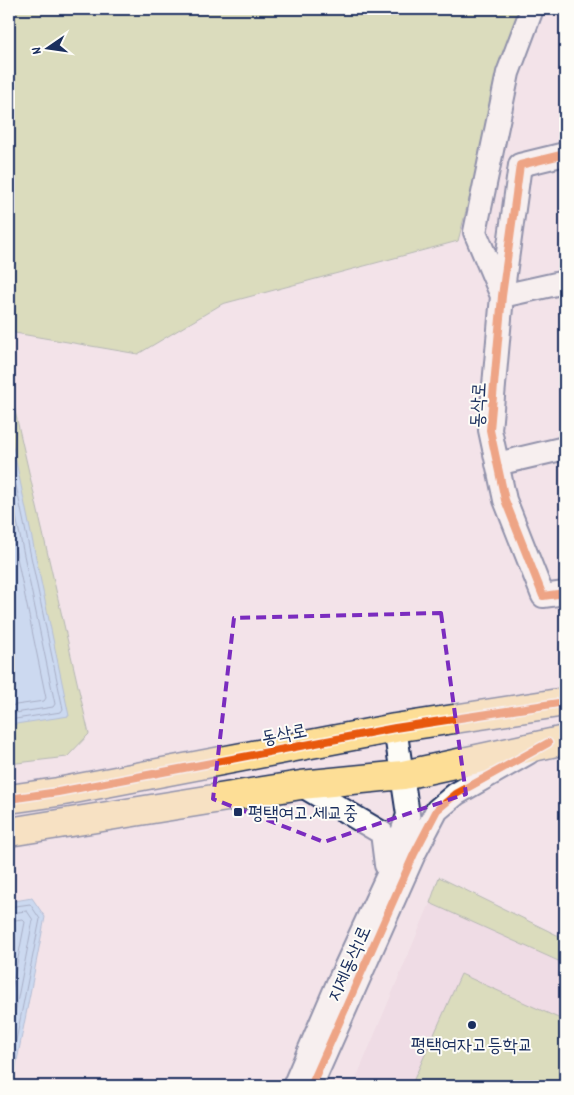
<svg xmlns="http://www.w3.org/2000/svg" width="574" height="1095" viewBox="0 0 574 1095" font-family="Dekko,'Poor Story',sans-serif">
<style>
.built{fill:#ecd2df}
.green{fill:#bed288;stroke:#6c8073}
.water{fill:#9dcdf9;stroke:#698ebb}
.lines{fill:none;stroke-linecap:round;stroke-linejoin:round}
.shore{stroke:#4f6e9c;stroke-width:1}
.minor-casing{stroke:#1b2f5e;stroke-width:26}
.major-casing{stroke:#1b2f5e;stroke-width:31}
.minor{stroke:#fdfcf7;stroke-width:22}
.major{stroke:#fdde96;stroke-width:28}
.cycleway-casing{stroke:#fdfcf7;stroke-width:11}
.cycleway{stroke:#e8590c;stroke-width:8}
.marked{fill:none;stroke:#7b2cbf;stroke-width:4;stroke-dasharray:10 6;stroke-linejoin:round}
.poi-dot{fill:#1b2f5e;stroke:#fdfcf7;stroke-width:2}
.labels{text-anchor:middle;stroke-width:4;stroke-linejoin:round;paint-order:stroke}
.street-label{font-size:19px;fill:#1b2f5e;stroke:#fdfcf7}
.poi-label{font-size:19px;fill:#1b2f5e;stroke:#fdfcf7;text-anchor:start}
</style>
<rect width="100%" height="100%" fill="#f3e3e9"/>
<filter id="ink" filterUnits="userSpaceOnUse"><feTurbulence type="fractalNoise" baseFrequency=".02" numOctaves="2"/><feDisplacementMap in="SourceGraphic" scale="10" xChannelSelector="R" yChannelSelector="G"/><feConvolveMatrix kernelMatrix="1 2 1 2 8 2 1 2 1" color-interpolation-filters="sRGB"/></filter>
<g filter="url(#ink)">
<path class="built" d="M430,903L565,964V1086H353Z"/>
<path class="green" d="M9,9H524L502,74L458,241L222,304L138,354L9,332Z
M9,385L89,734L67,757L9,764Z
M439,877L565,939V964L430,903Z
M461,974L565,1021V1086H411Z"/>
<path class="water" d="M9,428L69,716L9,725Z
M32,898L45,917L12,1086H9V902Z"/>
<g class="lines">
<path class="shore" d="M9,452L63,709L61,712L9,720
M9,483L55,704L53,707L9,714
M9,519L46,698L44,701L9,706
M9,907L30,904L40,919L9,1076
M9,913L27,911L33,920L9,1044
M9,921L22,919L25,922L9,1005"/>
<g class="minor-casing">
<path id="minor" d="M565,154L520,165L502,296L490,430L505,500L543,596L565,593
M502,296L475,232L508,73L532,9
M502,296L565,282
M497,464L565,448
M395,728L410,828
M301,785L382,833L386,865
M294,1086L338,983L387,877L408,815
M311,1086L414,854L437,810L456,794L528,753"/>
</g>
<g class="major-casing">
<path id="major" d="M9,799L58,792L395,728L565,702
M9,832L301,785L403,775L565,740"/>
</g>
<use href="#minor" class="minor"/>
<use href="#major" class="major"/>
<g class="cycleway-casing">
<path id="cycleway" d="M565,154L520,165L502,296L490,430L505,500L543,596L565,593
M9,799L58,792L395,728L565,702
M311,1086L414,854L437,810L456,794L548,743"/>
</g>
<use href="#cycleway" class="cycleway"/>
</g>
</g>
<path d="M0 0H574V1095H0ZM441,613L466,794L324,842L213,799L234,618Z" fill="#f3e3e9" fill-opacity=".55" fill-rule="evenodd"/>
<path class="marked" d="M441,613L466,794L324,842L213,799L234,618Z"/>
<g class="poi-dot">
<rect x="233" y="807" width="10" height="10" rx="2.5"/>
<circle cx="472" cy="1025" r="5"/>
</g>
<g class="labels">
<g class="street-label">
<text transform="translate(477 405) rotate(-87)" y="7">동삭로</text>
<text transform="translate(284 733) rotate(-11)" y="7">동삭로</text>
<text transform="translate(348 963) rotate(-66)" y="7">지제동삭1로</text>
</g>
<g class="poi-label">
<text x="248" y="819">평택여고.세교중</text>
<text x="472" y="1051" text-anchor="middle">평택여자고등학교</text>
</g>
</g>
<rect width="574" height="1095" fill="none" stroke="#fdfcf7" stroke-width="30"/>
<rect x="15" y="15" width="544" height="1065" fill="none" stroke="#1b2f5e" stroke-width="2" filter="url(#ink)"/>
<g transform="translate(48 48) rotate(257)" stroke="#fdfcf7" stroke-width="4" paint-order="stroke">
<path d="M0-4L9 19L0 12L-9 19Z" fill="#1b2f5e"/>
<text y="-8" font-size="14" font-weight="bold" text-anchor="middle" fill="#1b2f5e">N</text>
</g>
</svg>
